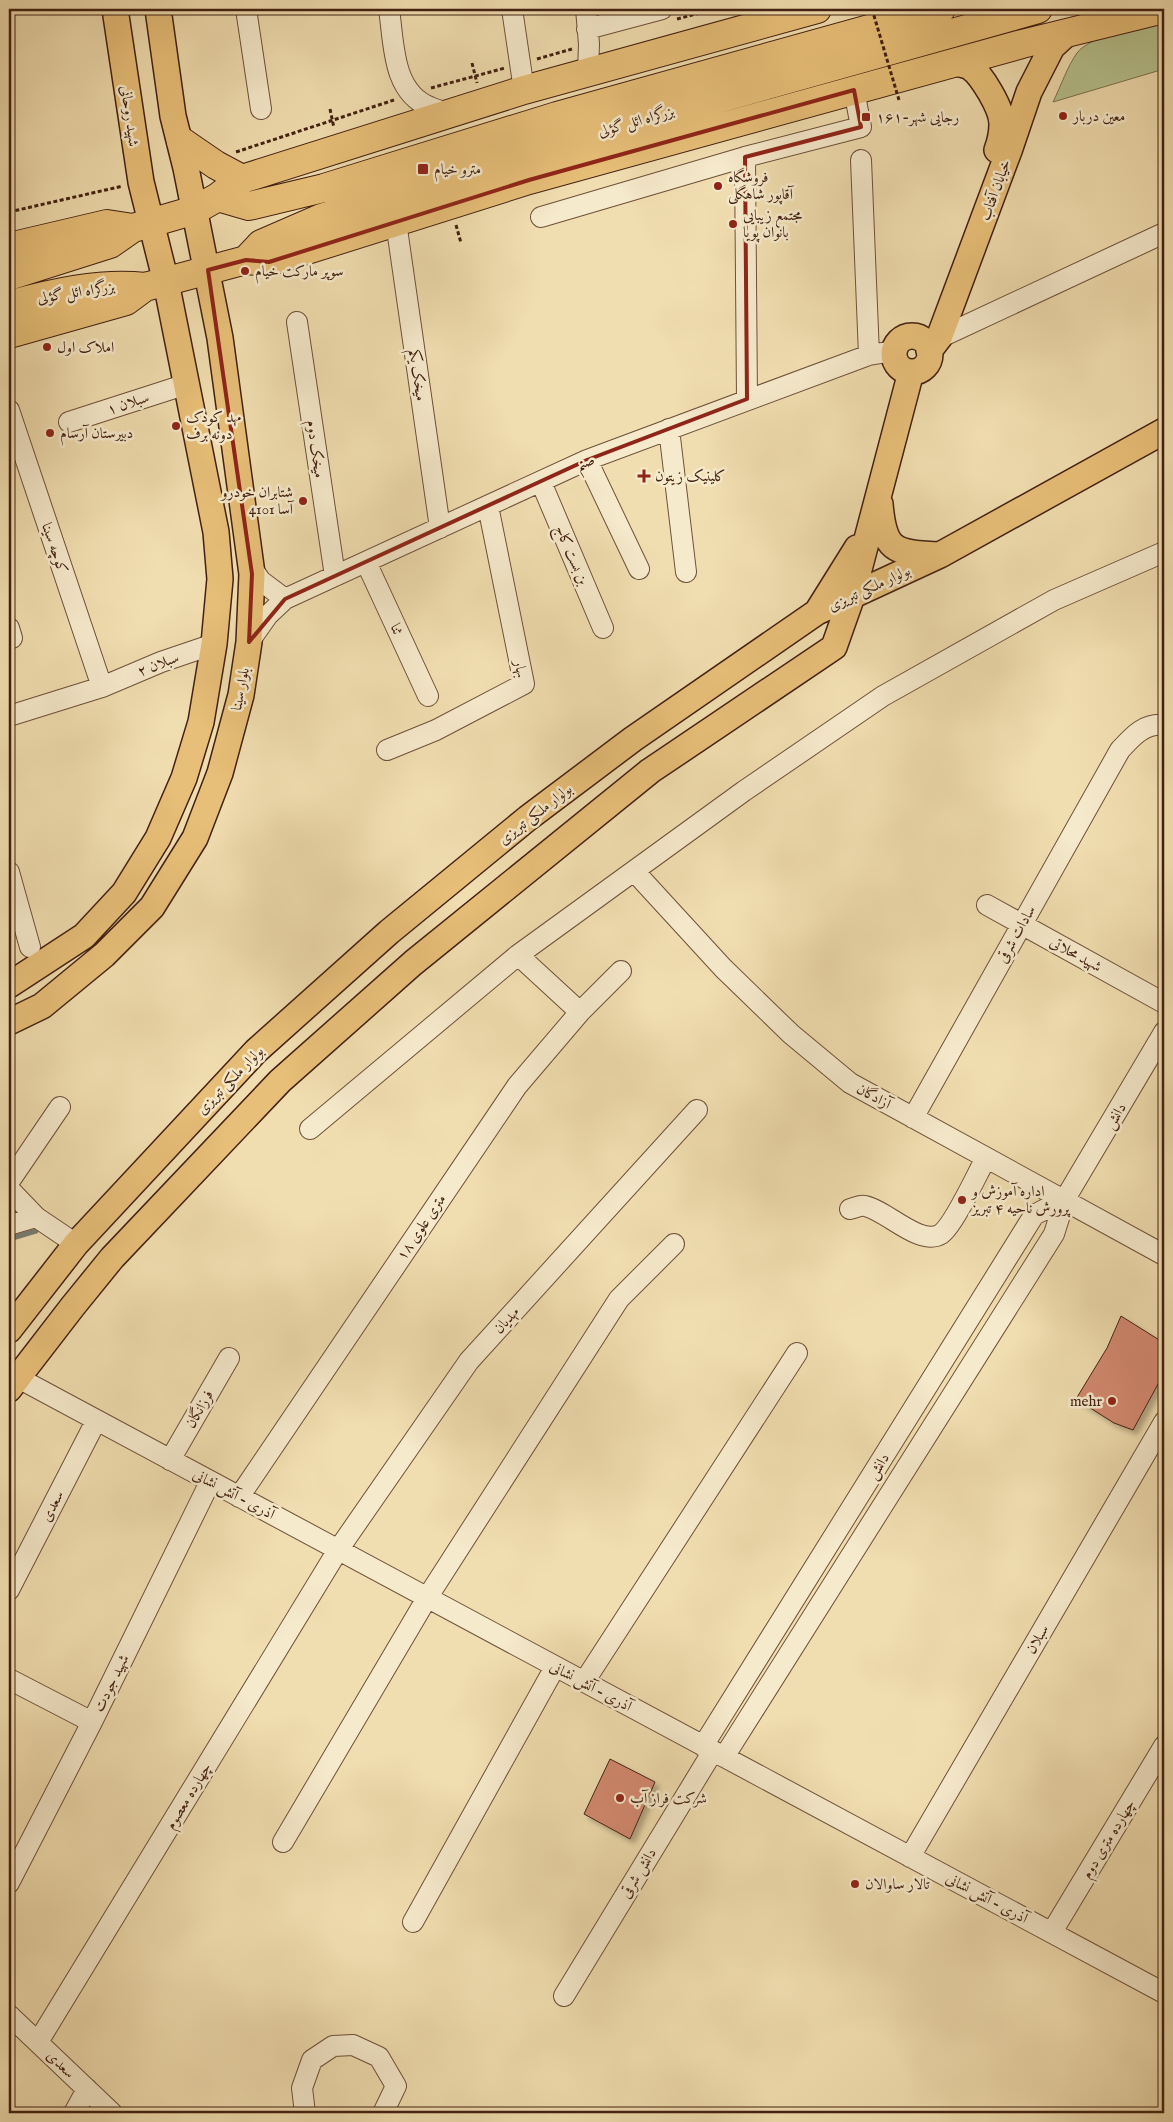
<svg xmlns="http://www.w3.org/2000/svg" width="1173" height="2122" viewBox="0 0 1173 2122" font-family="'IM FELL English',Amiri,serif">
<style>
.green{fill:#b6c28e;stroke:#7c7150}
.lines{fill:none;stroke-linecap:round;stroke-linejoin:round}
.stream{stroke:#787d72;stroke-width:5}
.building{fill:#d4896f;stroke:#422012;filter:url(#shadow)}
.minor-casing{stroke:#6e503a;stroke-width:22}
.major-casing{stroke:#422012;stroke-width:28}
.highway-casing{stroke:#422012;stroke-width:30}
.path{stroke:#422012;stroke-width:3;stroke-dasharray:4 2.5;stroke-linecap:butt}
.minor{stroke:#f6eacc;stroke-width:20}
.major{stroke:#e8bf78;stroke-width:25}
.highway{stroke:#e8bf78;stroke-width:28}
.path-bridge{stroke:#422012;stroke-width:3;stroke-dasharray:4 2.5;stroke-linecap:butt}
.marked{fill:none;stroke:#8f2418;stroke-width:4;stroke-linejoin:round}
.poi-dot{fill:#8f2418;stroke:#f6eacc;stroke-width:2}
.labels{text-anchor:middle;stroke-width:5;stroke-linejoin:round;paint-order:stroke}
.street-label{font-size:15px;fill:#422012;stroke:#f6eacc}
.poi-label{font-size:15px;fill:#422012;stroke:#f6eacc;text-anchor:start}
</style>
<defs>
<filter id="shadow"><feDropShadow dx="4.5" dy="4.5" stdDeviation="2.5" flood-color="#0004"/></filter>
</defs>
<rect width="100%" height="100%" fill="#f1deb0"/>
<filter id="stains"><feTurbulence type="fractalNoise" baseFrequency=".004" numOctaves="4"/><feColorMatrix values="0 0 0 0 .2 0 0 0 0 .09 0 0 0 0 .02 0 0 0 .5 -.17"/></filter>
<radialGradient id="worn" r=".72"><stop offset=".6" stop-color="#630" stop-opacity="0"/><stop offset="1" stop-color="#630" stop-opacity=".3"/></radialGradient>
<path class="green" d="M1164,21V69L1053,102C1061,86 1067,67 1077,53C1090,35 1143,27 1164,21Z"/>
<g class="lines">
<path class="stream" d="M9,1239L36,1231"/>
</g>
<path class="building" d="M1121,1316L1164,1343V1373L1133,1430L1114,1423L1076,1399L1107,1348Z
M610,1759L655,1782L630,1839L584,1814Z"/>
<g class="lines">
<g class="minor-casing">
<path id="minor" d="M246,9L261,109
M389,9C394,43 392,92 430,107C439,111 443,112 453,111
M512,9L524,90
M586,9L589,44L588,73
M587,29L662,9
M745,157L747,399
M861,160L869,355
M541,217L745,157L861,127L854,90
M396,222L440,528
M297,322L335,576
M939,338L1164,233
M9,410L102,687
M69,422L187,384
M669,429L686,572
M587,460L639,569
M541,482L603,628
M366,562L428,696
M251,567L261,581L285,599
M9,628L12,638
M249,642L268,615L285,599L587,460L869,355L894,351
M9,716L102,687L161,662L214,644
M387,750L436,730L524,684L488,506
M634,871L723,968L791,1034L850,1083L1164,1255
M9,872L30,947
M987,905L1164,1003
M518,955L580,1012
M913,1118L1120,750C1133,736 1144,723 1164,725
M310,1129L518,955L744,791L883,696L1054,600L1164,552
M9,1182L60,1107
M9,1189L36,1217L76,1244
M850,1209C855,1208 860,1205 865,1206C886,1210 920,1247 941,1234C954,1225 977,1174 986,1158
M9,1225L36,1217
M9,1373L1164,1993
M170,1460L229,1358
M239,1497L517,1086L580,1012L621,971
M9,1590L96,1421
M9,1679L92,1722
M584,1682L797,1353
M703,1746L1034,1215L1065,1199
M724,1757L1054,1234L1065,1199L1164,1032
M283,1842L427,1598L619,1299L674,1244
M910,1857L1164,1422
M9,1883L92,1722L210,1482
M413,1922L555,1667
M1052,1932L1164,1746
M564,1996L713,1751
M9,2015L112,2113
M38,2042L338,1550L469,1361L697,1110
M74,2113L87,2089
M305,2113L302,2088L312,2060L333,2046L353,2045L379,2057L396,2086L383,2113"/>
</g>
<g class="major-casing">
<path id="major" d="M955,63C959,64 966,65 970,67C982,75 1002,109 1002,124C1002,133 1000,142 997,150
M894 354a18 18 0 1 1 36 0a18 18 0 1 1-36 0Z
M929,351L939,338L1010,148L1029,92L1052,47L1067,33
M880,504C884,550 893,553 938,555
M817,612L857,548
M9,985L84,936L124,893L158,838L184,778L201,722L214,644L220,579L216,532L166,282L141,182L115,9
M9,1022L42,1006L104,955L152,907L195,838L220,773L241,695L249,642L252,574L220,338L186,168L173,116L158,9
M9,1330L76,1244L256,1051L389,932L528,818L633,739L817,612L940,555L1164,431
M9,1389L73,1306L112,1258L280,1081L413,963L650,771L834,647L852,596L911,372"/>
</g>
<g class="highway-casing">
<path id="highway" d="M181,141L216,165L242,179
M218,197L249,206L324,188L557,116L941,9
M9,247L107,224L133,228L195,210L218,197L242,179L524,90L817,9
M246,260L261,244L321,218L543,148L1038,9
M9,276L110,244L133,228
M9,305C52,293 100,282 145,287
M9,334L126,301L145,287L246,260L269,262L529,180L1022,44L1164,9"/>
</g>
<path class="path" d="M677,19L715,9
M537,59L572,49
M472,63L477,83
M431,88L505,68
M330,109L334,128
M236,152L394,100
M9,212L123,186
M456,225L461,243"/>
<use href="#minor" class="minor"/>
<use href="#major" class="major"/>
<use href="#highway" class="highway"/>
<path class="path-bridge" d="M872,9L899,100"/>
</g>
<path class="marked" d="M854,90L861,127L745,157L747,399L587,460L285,599L249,642L252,574L208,270L246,260L269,262L529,180Z"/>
<g class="poi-dot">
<circle cx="1063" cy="116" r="5"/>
<rect x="861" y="112" width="10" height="10" rx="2.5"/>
<rect x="417" y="163" width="12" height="12" rx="2.5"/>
<circle cx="718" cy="186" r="5"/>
<circle cx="733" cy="224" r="5"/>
<circle cx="245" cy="271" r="5"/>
<circle cx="47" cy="347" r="5"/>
<circle cx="176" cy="426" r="5"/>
<circle cx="50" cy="433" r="5"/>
<path d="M641.5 468.5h5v5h5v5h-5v5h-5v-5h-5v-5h5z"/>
<circle cx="303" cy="501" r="5"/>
<circle cx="962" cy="1200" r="5"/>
<circle cx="1112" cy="1401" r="5"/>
<circle cx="620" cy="1798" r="5"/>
<circle cx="855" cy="1884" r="5"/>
</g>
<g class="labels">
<g class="street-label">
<text transform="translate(130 116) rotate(82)" y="5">شهید روحانی</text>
<text transform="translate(636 121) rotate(-16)" y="5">بزرگراه ائل گؤلی</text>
<text transform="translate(995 190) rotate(-70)" y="5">خیابان آفتاب</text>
<text transform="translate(76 292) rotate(-9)" y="5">بزرگراه ائل گؤلی</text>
<text transform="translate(418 375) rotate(82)" y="5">میخک یکم</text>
<text transform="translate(128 403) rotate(-18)" y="5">سبلان ۱</text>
<text transform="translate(316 449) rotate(82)" y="5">میخک دوم</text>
<text transform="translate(585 462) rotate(-23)" y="5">صنم</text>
<text transform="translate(55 548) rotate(71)" y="5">کوچه سینا</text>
<text transform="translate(572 555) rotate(67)" y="5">بن بست کاج</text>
<text transform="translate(869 588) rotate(-25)" y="5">بولوار ملکی تبریزی</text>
<text transform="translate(397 629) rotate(65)" y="5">ثنا</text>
<text transform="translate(158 664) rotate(-21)" y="5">سبلان ۲</text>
<text transform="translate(521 669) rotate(80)" y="5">بهار</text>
<text transform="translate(240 689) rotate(-79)" y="5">بلوار سینا</text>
<text transform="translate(535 814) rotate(-38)" y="5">بولوار ملکی تبریزی</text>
<text transform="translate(1016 934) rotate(-61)" y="5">سادات شرقی</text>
<text transform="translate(1076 954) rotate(29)" y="5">شهید محلاتی</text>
<text transform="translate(230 1080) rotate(-46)" y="5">بولوار ملکی تبریزی</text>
<text transform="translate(874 1096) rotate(29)" y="5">آزادگان</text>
<text transform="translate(1115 1116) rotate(-59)" y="5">دانش</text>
<text transform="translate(421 1227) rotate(-56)" y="5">۱۸ متری علوی</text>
<text transform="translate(506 1320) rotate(-48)" y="5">مهدیان</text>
<text transform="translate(199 1409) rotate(-60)" y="5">فرزانگان</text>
<text transform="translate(878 1466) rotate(-58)" y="5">دانش</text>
<text transform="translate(234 1494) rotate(28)" y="5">آذرى - آتش نشانى</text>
<text transform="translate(52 1506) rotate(-63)" y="5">سعدی</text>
<text transform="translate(1037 1639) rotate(-60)" y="5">سبلان</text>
<text transform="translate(111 1683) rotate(-64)" y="5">شهید جودت</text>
<text transform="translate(591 1686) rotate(28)" y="5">آذرى - آتش نشانى</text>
<text transform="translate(188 1796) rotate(-59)" y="5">چهارده معصوم</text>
<text transform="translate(1108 1839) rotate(-59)" y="5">چهارده متری دوم</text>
<text transform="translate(638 1873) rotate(-59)" y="5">دانش شرقی</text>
<text transform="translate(987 1898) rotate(28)" y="5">آذرى - آتش نشانى</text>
<text transform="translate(61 2064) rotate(44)" y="5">سعدی</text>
</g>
<g class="poi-label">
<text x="1073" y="121">معین دربار</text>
<text x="876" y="122">۱۶۱-رجایی شهر</text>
<text x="434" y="174">مترو خیام</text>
<text x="728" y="182">فروشگاه<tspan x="728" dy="17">آقاپور شاهگلی</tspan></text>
<text x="743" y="220">مجتمع زیبایی<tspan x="743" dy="17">بانوان پویا</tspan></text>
<text x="255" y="276">سوپر مارکت خیام</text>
<text x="57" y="352">املاک اول</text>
<text x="186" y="422">مهد کودک<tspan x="186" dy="17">دونه برف</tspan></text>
<text x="60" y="438">دبیرستان آرسام</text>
<text x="655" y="481">کلینیک زیتون</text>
<text x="293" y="497" text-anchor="end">شتابران خودرو<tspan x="293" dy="17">4101 آسا</tspan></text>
<text x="972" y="1196">اداره آموزش و<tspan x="972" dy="17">پرورش ناحیه ۴ تبریز</tspan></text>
<text x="1102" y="1406" text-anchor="end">mehr</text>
<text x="630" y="1803">شرکت فراز آب</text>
<text x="865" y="1889">تالار ساوالان</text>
</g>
</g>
<rect width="1173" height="2122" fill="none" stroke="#f1deb0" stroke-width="30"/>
<rect x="10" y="10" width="1153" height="2102" fill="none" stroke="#422012" stroke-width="2.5"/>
<rect x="15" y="15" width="1143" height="2092" fill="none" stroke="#422012"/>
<rect width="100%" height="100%" filter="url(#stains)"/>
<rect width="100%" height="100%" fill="url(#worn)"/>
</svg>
